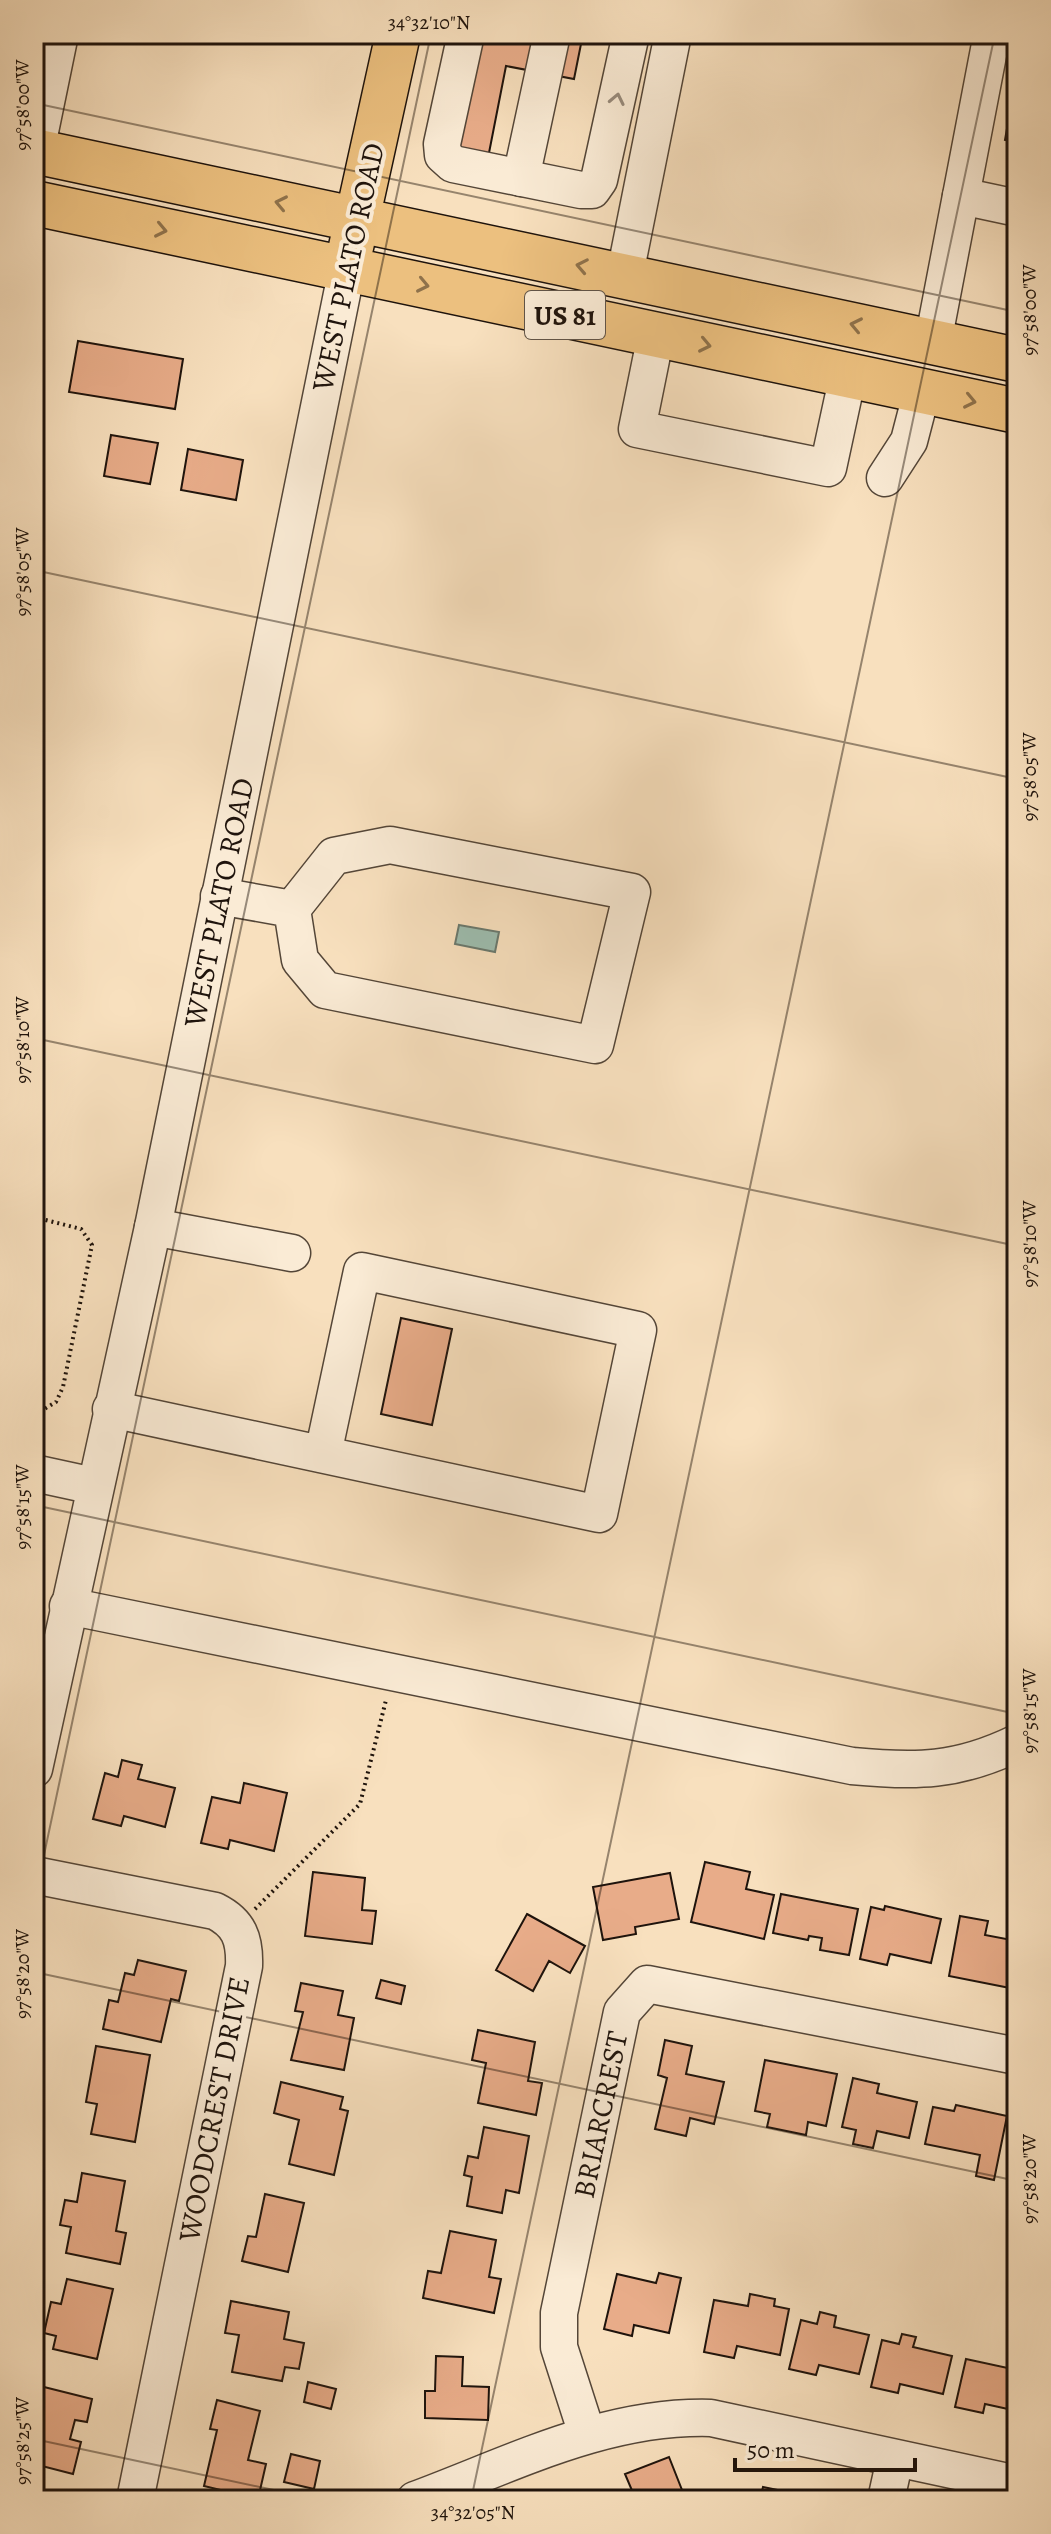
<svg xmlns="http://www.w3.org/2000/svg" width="1051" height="2534" viewBox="0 0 1051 2534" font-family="Alegreya,serif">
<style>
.water{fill:#9dbdaf;stroke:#6a796e;stroke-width:2}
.building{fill:#e8ac89;stroke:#1e130c;stroke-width:2}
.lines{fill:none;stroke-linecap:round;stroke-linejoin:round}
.minor-casing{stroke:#544638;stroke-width:39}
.major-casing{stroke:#1e130c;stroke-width:47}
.path{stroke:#1e130c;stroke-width:4;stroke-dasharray:2 4;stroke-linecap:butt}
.minor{stroke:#faebd5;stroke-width:36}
.major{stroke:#ecc07f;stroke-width:44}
.oneway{stroke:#978a7b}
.oneway2{stroke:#8f724b}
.ticks{fill:none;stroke:#1e130c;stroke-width:2;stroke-opacity:0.45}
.labels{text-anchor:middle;stroke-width:8;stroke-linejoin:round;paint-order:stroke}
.shield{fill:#faebd5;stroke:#605448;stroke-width:2}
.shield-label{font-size:28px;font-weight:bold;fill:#1e130c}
.street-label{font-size:30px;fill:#1e130c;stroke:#faebd5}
.neatline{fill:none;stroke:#1e130c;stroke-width:3}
.ticks-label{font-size:20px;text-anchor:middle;fill:#1e130c}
</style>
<rect width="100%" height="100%" fill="#f8e0be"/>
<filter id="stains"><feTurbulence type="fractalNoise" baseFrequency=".0025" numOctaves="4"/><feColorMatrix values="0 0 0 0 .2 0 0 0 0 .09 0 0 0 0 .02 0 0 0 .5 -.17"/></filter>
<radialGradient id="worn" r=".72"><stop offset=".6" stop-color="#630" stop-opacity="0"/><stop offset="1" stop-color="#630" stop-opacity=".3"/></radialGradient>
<path class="water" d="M459,925L499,932L495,952L455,944Z"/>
<path class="building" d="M482,34H583L574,79L506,66L488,158L458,152Z
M1017,71V142L1005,140Z
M78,341L183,359L175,409L69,392Z
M111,435L158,443L150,484L104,476Z
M188,449L243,460L236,500L181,490Z
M401,1318L452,1329L432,1425L381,1414Z
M122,1760L142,1765L138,1779L175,1788L165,1827L124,1816L121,1826L93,1819L105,1773L118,1777Z
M244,1783L287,1793L274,1851L230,1840L228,1849L201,1843L212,1797L240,1803Z
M705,1862L750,1872L746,1889L774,1895L764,1939L691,1922Z
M313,1872L365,1878L362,1910L376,1911L372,1944L305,1936Z
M670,1873L679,1919L635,1927L636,1934L603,1940L593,1887Z
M781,1894L858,1909L849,1955L820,1950L822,1938L809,1936L808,1940L773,1933Z
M885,1906L941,1919L931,1963L890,1954L887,1965L860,1959L871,1907L884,1910Z
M527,1914L585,1946L570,1973L549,1961L533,1991L496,1970Z
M960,1916L988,1921L985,1935L1017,1941L1015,1989L949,1976Z
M138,1960L186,1971L179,2001L171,1999L161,2042L103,2029L109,2000L118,2002L125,1973L134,1975Z
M381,1980L405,1986L401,2004L376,1998Z
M301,1983L343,1991L338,2015L354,2018L344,2070L291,2060L303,2012L295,2011Z
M478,2030L535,2042L528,2081L542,2083L536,2115L478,2103L486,2063L472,2060Z
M665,2040L692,2046L686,2074L724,2082L714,2124L690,2118L686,2136L655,2129L667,2078L658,2075Z
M96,2046L150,2055L135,2142L91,2134L97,2104L86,2102Z
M765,2060L837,2074L826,2126L808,2122L806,2135L767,2127L770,2114L755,2111Z
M853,2078L879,2084L877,2093L917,2102L909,2138L877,2131L873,2148L853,2144L856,2130L842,2127Z
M281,2082L343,2097L340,2109L348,2111L334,2175L289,2164L299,2120L274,2113Z
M956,2105L1007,2116L994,2180L976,2176L980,2155L925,2144L933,2107L954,2111Z
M484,2127L529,2136L519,2193L506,2190L502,2213L467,2206L472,2177L464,2175L468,2156L478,2158Z
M1017,2155V2190L1010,2189Z
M82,2173L125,2181L116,2231L126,2233L120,2264L66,2253L71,2227L60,2225L65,2200L77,2202Z
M265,2194L304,2203L288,2272L242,2261L248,2236L256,2237Z
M450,2231L496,2240L489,2277L501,2279L494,2313L423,2298L428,2271L441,2273Z
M659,2273L681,2278L669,2333L634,2325L632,2336L604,2329L617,2274L656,2283Z
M67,2279L113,2289L97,2359L53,2349L56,2336L44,2333L51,2302L61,2304Z
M750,2294L775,2299L774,2306L789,2309L780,2355L737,2346L734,2358L704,2352L714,2300L748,2306Z
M231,2301L289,2312L284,2339L304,2343L299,2369L285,2367L282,2381L232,2372L239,2335L225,2333Z
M820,2312L836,2316L834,2327L869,2335L859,2374L819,2365L816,2375L789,2369L801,2320L817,2324Z
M902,2334L916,2337L913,2347L952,2356L943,2394L900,2384L898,2393L871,2387L882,2340L899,2344Z
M436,2356L463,2357L462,2386L489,2387L488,2420L425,2418V2391H435Z
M966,2359L1017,2370V2411L985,2404L983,2413L955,2407Z
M308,2382L336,2389L331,2409L304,2402Z
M44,2387L92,2399L87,2422L75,2420L70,2439L81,2442L73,2474L34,2464V2409L38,2410Z
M217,2400L260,2411L248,2460L266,2464L258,2499L204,2486L217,2430L210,2429Z
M291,2454L320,2461L314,2489L284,2482Z
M669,2457L682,2490L658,2500H636L625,2474Z
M763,2487L817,2498V2500H760Z"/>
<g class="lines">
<g class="minor-casing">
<g id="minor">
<path d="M466,34L442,144L443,155L453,164L581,190H592L599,180L631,34"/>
<path d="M36,151L60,34"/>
<path d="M521,178L552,34"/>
<path d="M961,196L1017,208"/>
<path d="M625,274L673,34"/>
<path d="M656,335L637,429L828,468L848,375"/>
<path d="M933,342L992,34"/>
<path d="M885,478L909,441L922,391"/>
<path d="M219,896L292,909L334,856L390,845L632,892L595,1045L325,990L300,960L292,909"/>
<path d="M153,1227L292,1253"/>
<path d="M111,1409L599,1514L638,1330L362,1271L323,1454"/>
<path d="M34,1473L94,1486"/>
<path d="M68,1606L852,1766C916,1772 957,1772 1017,1743"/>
<path id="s1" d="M34,1769L153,1227L347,269"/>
<path d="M34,1875L215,1911C239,1923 245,1939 244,1966L135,2500"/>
<path id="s2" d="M587,2434L559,2347V2313L622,2012L647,1984L1017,2056"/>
<path d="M415,2500C512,2464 605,2415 711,2418L1017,2484"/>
<path d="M886,2500L895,2459"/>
</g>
</g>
<g class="major-casing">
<path id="major" d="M34,151L1017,360
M34,203L1017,411
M351,247L398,34"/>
</g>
<path class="path" d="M34,1217L81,1229L92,1245L63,1387L56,1402L34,1415
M34,1513V1528
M255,1909L360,1804L386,1700"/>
<use href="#minor" class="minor"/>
<use href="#major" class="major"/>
</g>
<defs><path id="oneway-chevron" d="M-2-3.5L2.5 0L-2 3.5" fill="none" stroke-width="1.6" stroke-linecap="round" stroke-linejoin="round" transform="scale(2)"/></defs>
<use class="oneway" href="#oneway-chevron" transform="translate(617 99) rotate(-78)"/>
<g class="oneway2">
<use href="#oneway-chevron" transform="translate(281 203) rotate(-168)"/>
<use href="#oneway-chevron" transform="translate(161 230) rotate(12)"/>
<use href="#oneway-chevron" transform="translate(582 266) rotate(-169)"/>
<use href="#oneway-chevron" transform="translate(423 285) rotate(12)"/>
<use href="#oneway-chevron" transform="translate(856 325) rotate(-168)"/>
<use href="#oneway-chevron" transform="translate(705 345) rotate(12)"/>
<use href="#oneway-chevron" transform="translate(970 401) rotate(12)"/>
</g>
<path class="ticks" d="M34,103L1017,312M34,570L1017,779M34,1038L1017,1246M34,1505L1017,1714M34,1902L431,34M34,1972L1017,2181M34,2439L321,2500M471,2500L995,34"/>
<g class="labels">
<rect class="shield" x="525" y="291" width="80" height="48" rx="6"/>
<g class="shield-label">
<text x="565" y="325">US 81</text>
</g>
<g class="street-label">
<text transform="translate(348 267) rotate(-78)" y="10">WEST PLATO ROAD</text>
<text dy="10" stroke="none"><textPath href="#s1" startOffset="886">WEST PLATO ROAD</textPath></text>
<text transform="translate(214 2109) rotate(-79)" y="10">WOODCREST DRIVE</text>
<text dy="10" stroke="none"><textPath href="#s2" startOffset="328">BRIARCREST</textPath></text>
</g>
</g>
<rect width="1051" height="2534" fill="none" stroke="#f8e0be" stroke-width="88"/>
<path d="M735 2458v12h180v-12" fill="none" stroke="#1e130c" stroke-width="4"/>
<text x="747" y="2458" font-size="24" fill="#1e130c" stroke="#faebd5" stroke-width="6" paint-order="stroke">50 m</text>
<rect x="44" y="44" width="963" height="2446" class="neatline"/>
<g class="ticks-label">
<text x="429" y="29">34°32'10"N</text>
<text transform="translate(22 105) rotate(-90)" y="7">97°58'00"W</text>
<text transform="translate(1029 310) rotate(-90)" y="7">97°58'00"W</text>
<text transform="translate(22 572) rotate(-90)" y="7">97°58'05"W</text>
<text transform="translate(1029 777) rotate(-90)" y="7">97°58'05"W</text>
<text transform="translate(22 1040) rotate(-90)" y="7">97°58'10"W</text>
<text transform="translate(1029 1244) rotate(-90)" y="7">97°58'10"W</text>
<text transform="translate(22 1507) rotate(-90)" y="7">97°58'15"W</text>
<text transform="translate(1029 1711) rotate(-90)" y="7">97°58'15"W</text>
<text transform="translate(22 1974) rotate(-90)" y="7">97°58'20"W</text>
<text transform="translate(1029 2179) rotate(-90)" y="7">97°58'20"W</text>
<text transform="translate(22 2441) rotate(-90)" y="7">97°58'25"W</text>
<text x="473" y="2519">34°32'05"N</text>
</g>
<rect width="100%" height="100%" filter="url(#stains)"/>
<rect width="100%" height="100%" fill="url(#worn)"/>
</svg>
